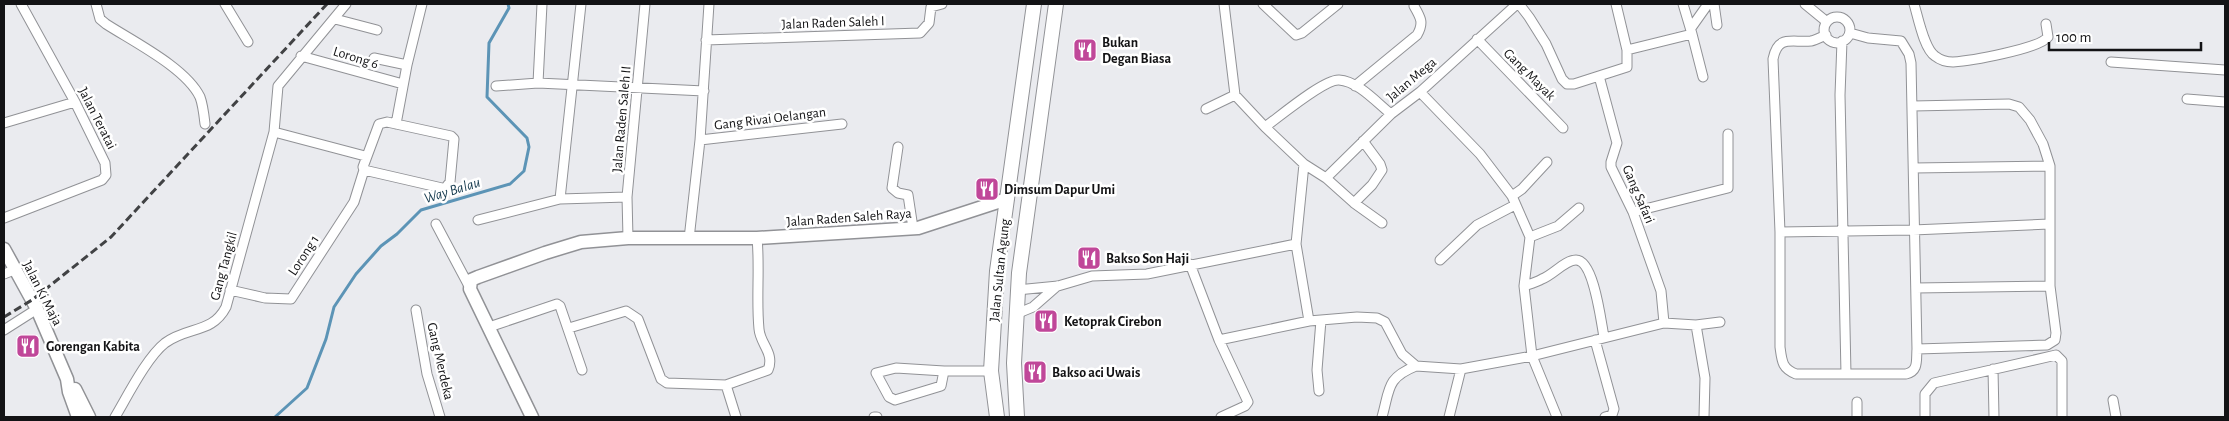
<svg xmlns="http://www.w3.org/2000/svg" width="2229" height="421" viewBox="0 0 2229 421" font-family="'Alegreya Sans',sans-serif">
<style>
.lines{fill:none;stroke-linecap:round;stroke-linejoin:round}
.stream{stroke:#5c94b6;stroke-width:3}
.street-casing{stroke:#919296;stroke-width:11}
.secondary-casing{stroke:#919296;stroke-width:15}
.primary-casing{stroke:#919296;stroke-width:16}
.street{stroke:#fff;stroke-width:9}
.secondary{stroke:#fff;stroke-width:12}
.primary{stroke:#fff;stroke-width:14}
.rail{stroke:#414244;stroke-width:3;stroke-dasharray:8 4;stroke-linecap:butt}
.labels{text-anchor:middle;stroke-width:5;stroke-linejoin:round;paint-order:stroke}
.street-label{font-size:14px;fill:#131315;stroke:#fff}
.poi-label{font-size:14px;font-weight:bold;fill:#131315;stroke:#fff;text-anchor:start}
.water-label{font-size:15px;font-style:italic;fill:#183c50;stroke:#fff}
</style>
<rect width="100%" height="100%" fill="#eaebef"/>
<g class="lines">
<path class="stream" d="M275,417L307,388L326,339L334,307L356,274L381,246L397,234L421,210L510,184L524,171L529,147L527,138L487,97L489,43L509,8L508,4"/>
<g class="street-casing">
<path id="street" d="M96,4L100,19L106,24C134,42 186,68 200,97C203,105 204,115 205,124
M225,4L248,42
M1224,4L1235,95L1265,127L1304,164L1326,178L1354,203L1382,223
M1263,4L1296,35L1302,33L1338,4
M1519,4L1529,17L1546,44L1562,79L1567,84H1574L1627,67V50L1616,4
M1714,4L1717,25
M1805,4L1827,22
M1914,4C1918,17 1924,49 1935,56C1940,60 1947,62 1953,62C1969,61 2039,49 2048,37L2046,24
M1824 30a13 13 0 1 1 26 0a13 13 0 1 1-26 0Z
M335,19L377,30
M1691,28L1708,4
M1692,34L1703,77
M1826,35C1821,37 1816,40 1811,41C1792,43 1778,34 1773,59L1780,232V347C1782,362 1782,368 1796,374H1906C1919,371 1916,360 1917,349L1911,63L1909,54L1901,41L1868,38L1850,33
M1477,39L1563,128
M706,40L920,33L929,23L931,7L942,4
M1842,41L1840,95L1846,374
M1627,50L1692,34L1683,4
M301,56L403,84
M374,58L407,65
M2111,62L2225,70
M1599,76L1617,143L1611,162V167L1633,212L1661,291L1664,323
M538,83L542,4
M496,86L538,83L704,91
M1355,86L1417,35C1424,23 1421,18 1414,6
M1420,92L1480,154L1512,196L1530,237L1524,286L1532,356L1557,417
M2187,99L2225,102
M1913,106L2009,104L2019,107L2030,120L2043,144L2050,166V286L2056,333L2055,340L2047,345L1917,349
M1206,109L1235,95
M4,123L75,102
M396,124L407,65L422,4
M1265,127C1279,117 1324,79 1339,80C1358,81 1377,103 1391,114
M274,132L365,156
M700,140L842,124
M898,147L892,188L898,193L908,195L913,228
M1304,164L1296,244L1309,321
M1914,168L2050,166
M1326,178L1391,114L1420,92L1517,4
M1512,196L1522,189L1547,162
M560,199L581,4
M1354,203L1372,185L1382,170L1380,164L1363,141
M1633,212L1728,188V134
M4,218L102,180L106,175L105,163L75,102L21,4
M478,220L560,199L627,197
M436,224L470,288
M1780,232L1913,230L2049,224
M1530,237L1558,226L1579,208
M628,238L627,197L645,4
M689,239L700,140L709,4
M1440,260L1477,225L1515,205
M1190,264L1219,340L1248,402L1245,406L1221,417
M4,274L14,270
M1524,286C1530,284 1537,282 1542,279C1553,275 1565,260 1576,260C1594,260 1601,322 1604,337
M1916,288L2050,286
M230,290L265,298L291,299L354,202L364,170L363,167L379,124L387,122L451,136L454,139L450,182L446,187L442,188L364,170
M1017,290L1058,286L1092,276L1147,274L1296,244
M416,310L427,374L440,417
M1016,314L1033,307L1057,286
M1696,325L1720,322
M489,327L557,304L560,306L582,370
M569,328L626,311L638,319L661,379L667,383L726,385L768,370C775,353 760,344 759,329C756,299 760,268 757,238
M4,330L37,309
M1219,340L1309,321L1357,317L1377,318L1385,322L1402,354L1416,366L1461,369L1532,356L1664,323L1696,325L1705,378L1704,417
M1595,340L1614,409L1612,415L1605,417
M1993,369L1994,417
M944,371L941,386L895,400L889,397L876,373L896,368L944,371H991
M726,385L736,417
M1319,391L1317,370L1321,320
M2113,400L2116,417
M1857,402V417
M115,417C127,397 147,357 165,343C188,326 212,334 226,307L274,132L278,86L346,4
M874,417H877
M1382,417C1390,389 1386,378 1416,366
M1449,417L1461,369
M1925,417V394L1934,383L2056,355L2062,361V417"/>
</g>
<g class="secondary-casing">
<path id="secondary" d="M4,249L37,309L67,379L69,392L78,417
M75,389L89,417
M532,417L470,289L471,280L478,277L545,253L581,242L628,238H757L918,228L1007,199"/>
</g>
<g class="primary-casing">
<path id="primary" d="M997,417L991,371L997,271L1034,4
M1017,417L1014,363L1019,273L1056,4"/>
</g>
<use href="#street" class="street"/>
<use href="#secondary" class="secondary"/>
<use href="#primary" class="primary"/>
<path class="rail" d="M4,317L32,300L111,237L327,4"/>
</g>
<defs>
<g id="restaurant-square" transform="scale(1.25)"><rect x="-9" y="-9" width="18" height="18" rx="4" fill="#c04799" stroke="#fff"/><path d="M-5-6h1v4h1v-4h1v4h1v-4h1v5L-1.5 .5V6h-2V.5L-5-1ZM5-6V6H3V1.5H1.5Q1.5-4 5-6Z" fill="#fff"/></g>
</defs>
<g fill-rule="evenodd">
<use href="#restaurant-square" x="1085" y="50"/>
<use href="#restaurant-square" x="987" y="189"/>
<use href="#restaurant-square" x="1089" y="258"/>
<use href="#restaurant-square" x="1046" y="321"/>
<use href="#restaurant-square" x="28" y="346"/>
<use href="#restaurant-square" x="1035" y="372"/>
</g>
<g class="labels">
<g class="street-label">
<text transform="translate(833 22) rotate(-2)" y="5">Jalan Raden Saleh I</text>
<text transform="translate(356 57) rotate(17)" y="5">Lorong 6</text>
<text transform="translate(1530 74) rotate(45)" y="5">Gang Mayak</text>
<text transform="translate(1411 79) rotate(-40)" y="5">Jalan Mega</text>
<text transform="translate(98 118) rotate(63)" y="5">Jalan Teratai</text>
<text transform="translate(770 118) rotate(-7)" y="5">Gang Rivai Oelangan</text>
<text transform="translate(621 119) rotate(-85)" y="5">Jalan Raden Saleh II</text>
<text transform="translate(1639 194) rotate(67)" y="5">Gang Safari</text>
<text transform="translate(849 217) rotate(-4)" y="5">Jalan Raden Saleh Raya</text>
<text transform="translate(303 255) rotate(-57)" y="5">Lorong 1</text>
<text transform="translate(223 266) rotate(-75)" y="5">Gang Tangkil</text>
<text transform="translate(999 270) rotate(-84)" y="5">Jalan Sultan Agung</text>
<text transform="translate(43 293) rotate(63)" y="5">Jalan Ki Maja</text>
<text transform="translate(441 361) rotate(77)" y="5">Gang Merdeka</text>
</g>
<g class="poi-label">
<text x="1102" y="47">Bukan<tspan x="1102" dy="16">Degan Biasa</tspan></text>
<text x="1004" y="194">Dimsum Dapur Umi</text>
<text x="1106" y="263">Bakso Son Haji</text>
<text x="1064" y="326">Ketoprak Cirebon</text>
<text x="46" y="351">Gorengan Kabita</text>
<text x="1052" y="377">Bakso aci Uwais</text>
</g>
<g class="water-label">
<text transform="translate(452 190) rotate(-17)" y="5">Way Balau</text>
</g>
</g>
<rect width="2229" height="421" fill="none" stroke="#131315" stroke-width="10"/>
<path d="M2049 42v8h152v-8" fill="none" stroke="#131315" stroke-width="2.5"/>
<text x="2056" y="42" font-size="15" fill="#131315" stroke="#ffffff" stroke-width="4" paint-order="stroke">100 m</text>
</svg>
